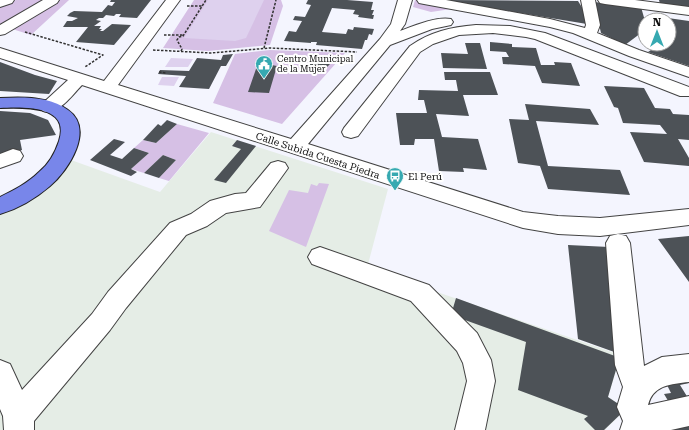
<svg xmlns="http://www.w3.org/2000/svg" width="689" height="430" viewBox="0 0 689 430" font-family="'Roboto Serif',serif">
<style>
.industrial{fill:#e5ede6}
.green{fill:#d6c0e5}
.pitch{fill:#ded1ee}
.building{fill:#4d5257}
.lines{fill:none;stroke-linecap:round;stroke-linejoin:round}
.minor-casing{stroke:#434343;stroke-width:2}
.major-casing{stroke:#212121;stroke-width:2}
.path{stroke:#323232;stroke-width:1.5;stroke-dasharray:2.5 1.5;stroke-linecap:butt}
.minor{fill:#fff;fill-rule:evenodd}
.major{fill:#7886ea;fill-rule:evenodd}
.labels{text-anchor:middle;stroke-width:4;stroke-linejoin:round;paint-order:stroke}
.far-poi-label{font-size:9px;fill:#101010;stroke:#fff;text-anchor:start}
.street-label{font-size:10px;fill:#101010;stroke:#fff}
.poi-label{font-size:10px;fill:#101010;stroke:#fff;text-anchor:start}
</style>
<rect width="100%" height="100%" fill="#f4f5fe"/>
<path class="industrial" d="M211,132L388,189L367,268L621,355L608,397L626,409L605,430H0V213L57,176L71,160L160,192Z"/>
<path class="green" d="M16,0H69L31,35L6,27L0,30V7Z
M194,0H281L283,6L270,45L208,51L163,48Z
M415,0L450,8L451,9L431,12L413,7Z
M270,50L345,53L282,124L213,103L235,54Z
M177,124L209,133L169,181L159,178L176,160L163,155L144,173L131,169L149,153L134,148L143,140L156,143Z
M319,183L329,184L306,247L269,231L289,190L308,193L311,184L317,186Z"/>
<path class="pitch" d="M208,0H264L246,38L235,41L184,38Z
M171,58L193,59L188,67H165Z
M162,77H179L174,86L158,85Z"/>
<path class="building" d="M111,0H151L137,18L119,17L121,14H116L114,16L106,15L103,18H99L96,20L101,21L94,26H101L99,29H102L100,31H103L112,24L131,25L114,45L76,42L88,27H63L67,21H72L78,18L67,16L70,13L74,11L102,12L108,5L112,6L115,2H110Z
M308,0H347L373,2L371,10H374L372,15H374L373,19L358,17L359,15L353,14L355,10L332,8L322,32L346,34L348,29L353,30L354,27L374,29L372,35L369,34L367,40H365L362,49L316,45L317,42H311V43L284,41L289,31L296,32L302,21L293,20L295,16L305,17L311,5L306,4Z
M447,0L578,1L593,25L447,1Z
M659,0H689V10L660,4Z
M594,2L641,7L645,21V30L625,45L601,33Z
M668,18L689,21V66L648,52L660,44H669V38L672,36Z
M490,42L512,44V47L536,48L541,65H555L554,62L571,63L580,86L542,83L535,66L503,64L502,57H509L506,52L490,51Z
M465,43H480L487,69L443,68L441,53L468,54Z
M233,54L226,66H221L209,89L179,87L186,76L158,74L160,70L189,71L197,58L221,60L223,55Z
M322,61L331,63L320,74L304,70L312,62L319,63Z
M0,62L35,75L57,81L49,94L0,91Z
M266,64L277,66L269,93L248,92L257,66H265Z
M444,72H490L498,95H463L469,116L436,114L442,137L478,139L487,170L463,168L464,172L439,171L434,139H415L414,145H400L396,113H427L424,100H418L419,90L458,91L456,80H445Z
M604,86L644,88L655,108L670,109L673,114L689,115V140L678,139L689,158V166L644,162L630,132L667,134L660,125L623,123L618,108L614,107Z
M525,104L590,109L599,125L536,121L548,166L620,170L630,195L548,189L540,166L518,163L509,119L529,120Z
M0,111L30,113L48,120L56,135L20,140L22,150L0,157Z
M167,120L177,124L156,143L143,140L158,124L161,126Z
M114,139L125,142L110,155L122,159L134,148L149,153L131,169L137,172L131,176L90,160Z
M237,140L256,146L226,183L214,180L241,149L232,146Z
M163,155L176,160L159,178L144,173Z
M689,236V282L658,239Z
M568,245L609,247L617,353L578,339Z
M456,298L615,356L618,363L608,397L626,409L604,430H595L584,419L588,416L518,390L526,342L451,315Z
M689,374V383L680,385L688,398L670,404L664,394L671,393L663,377Z
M689,423V430H665Z"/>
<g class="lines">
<g class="minor-casing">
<path id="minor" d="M0,0H14L12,3L0,7Z
M43,0H59L57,3L5,34L0,35V25Z
M166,0H180L118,85L291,139L380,39L391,24L398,0H412L405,24L400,31C413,26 437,16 451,19L453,22L451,25L432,29L390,45L308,144L523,212L558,216L600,218L689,209V225L600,236L558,234L523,228L82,85C72,95 59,115 43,111L40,107L43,103L68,80L0,58V48L104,81Z
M417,0H446L550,19L585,28L586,25L581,0H595L600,25L597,33L639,50L689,67V77L629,56L573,33L550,27L424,4L419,3Z
M598,0H635L689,7V15L605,4L600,3Z
M476,25L510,26L545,33L689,87V96H680L535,39L526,37L493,33L459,35L433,44L420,52L358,136L351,138L344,136L342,132L344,128L410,46C430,32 451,27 476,25Z
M13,149L20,151L23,156L20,161L0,168V154Z
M278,161L285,163L288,168L260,207L226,213L207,226L186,235L126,308L110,330L34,421V430H4L3,416L0,409V360L10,364L22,390L92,314L108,292L170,223L191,214L210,201L235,194L246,193L271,163Z
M618,234L626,236L630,243L644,366L662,357L689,354V382C671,384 653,385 648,405L689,396V426L671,430H620L623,421L617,407L623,387L615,365L606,243L610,236Z
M320,247L429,285L477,333L491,360L495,381L485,430H455L467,381L463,363L457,351L411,301L312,264L308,257L312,250Z"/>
</g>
<g class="major-casing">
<path id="major" d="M0,98C22,97 50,96 68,110C95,129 69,170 50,186C36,198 18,209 0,214V197C14,190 28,183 39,172C49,164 55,153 59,141C71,105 23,107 0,108Z"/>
</g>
<path class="path" d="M187,6H202
M25,32L103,55L85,67
M164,35H183
M264,48L276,0
M153,50L211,53L270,48L357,52
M181,51L182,49L177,40L179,37L183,36L206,0
M159,72L166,73"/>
<use href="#minor" class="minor"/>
<use href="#major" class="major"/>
</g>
<defs>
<g id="civic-pin" transform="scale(0.9)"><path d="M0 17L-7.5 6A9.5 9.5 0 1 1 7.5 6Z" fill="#36a9b1" stroke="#fff"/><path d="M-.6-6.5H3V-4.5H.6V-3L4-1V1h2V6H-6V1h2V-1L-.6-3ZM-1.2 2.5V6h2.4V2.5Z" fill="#fff"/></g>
<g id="bus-pin" transform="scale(0.9)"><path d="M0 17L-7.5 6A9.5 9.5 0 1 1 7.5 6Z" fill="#36a9b1" stroke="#fff"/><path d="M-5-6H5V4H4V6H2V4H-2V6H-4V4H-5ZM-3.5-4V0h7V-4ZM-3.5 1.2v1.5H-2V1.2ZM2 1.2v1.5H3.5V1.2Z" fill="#fff"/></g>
</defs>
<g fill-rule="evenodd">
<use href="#civic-pin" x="264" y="64"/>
<use href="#bus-pin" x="395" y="176"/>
</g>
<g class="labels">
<g class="far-poi-label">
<text x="277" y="62">Centro Municipal<tspan x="277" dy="10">de la Mujer</tspan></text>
</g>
<g class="street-label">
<text transform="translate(318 155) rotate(18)" y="4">Calle Subida Cuesta Piedra</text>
</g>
<g class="poi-label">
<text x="408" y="180">El Perú</text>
</g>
</g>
<g transform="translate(657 32)"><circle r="19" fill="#ffffff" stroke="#9f9f9f"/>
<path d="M0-3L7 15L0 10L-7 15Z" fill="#36a9b1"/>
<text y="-6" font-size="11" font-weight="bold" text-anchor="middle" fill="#101010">N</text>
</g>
</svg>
